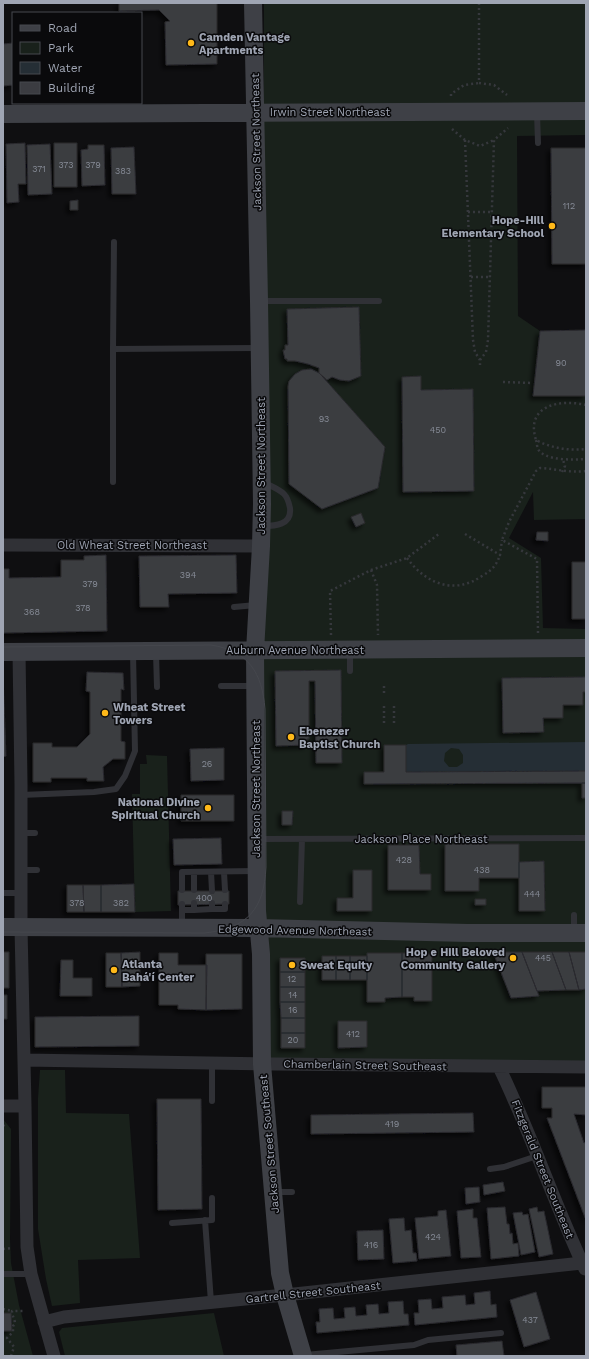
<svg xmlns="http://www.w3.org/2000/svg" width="589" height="1359" viewBox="0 0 589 1359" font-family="'Work Sans',sans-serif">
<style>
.green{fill:#19211b}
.water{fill:#252e35;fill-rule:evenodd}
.building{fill:#3b3c41;stroke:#29292d;filter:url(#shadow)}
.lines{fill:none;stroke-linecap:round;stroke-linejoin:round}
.path{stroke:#36383d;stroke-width:2.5;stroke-dasharray:2 3;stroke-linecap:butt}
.lane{stroke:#303136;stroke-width:6}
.street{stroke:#303136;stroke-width:13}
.secondary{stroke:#3e4046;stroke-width:18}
.tram{stroke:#45474d;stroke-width:1}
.poi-dot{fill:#ffb919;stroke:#0a0a0c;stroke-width:1.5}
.labels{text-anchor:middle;stroke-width:3;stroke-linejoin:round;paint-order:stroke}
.number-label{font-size:9px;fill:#868b96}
.poi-label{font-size:11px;font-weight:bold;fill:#9fa5b3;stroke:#0a0a0c;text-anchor:start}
.street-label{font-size:11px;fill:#9fa5b3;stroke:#0a0a0c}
</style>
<defs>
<filter id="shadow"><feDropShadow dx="-3.5" dy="3.5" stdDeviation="2" flood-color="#0009"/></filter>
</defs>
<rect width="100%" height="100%" fill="#0f0f11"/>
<path class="green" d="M264,3H586V135L517,136L518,316L540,331L533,396H586V519L534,520L533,492L509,538L541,558L543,628L586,629V1066L262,1064Z
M146,755L167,756L171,911L135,912L132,794H140V764H147Z
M40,1070H65L66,1113L129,1114L140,1258L78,1260L80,1303L52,1306L46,1279L38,1229V1098Z
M3,1119L11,1129L10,1239L11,1263L19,1305L33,1356H3Z
M214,1313L224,1356H65L59,1332L62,1328Z"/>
<path class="water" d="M586,742V771L406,772V745L408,744ZM451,748L459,749L463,755V763L457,767H449L444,761L445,753Z"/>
<path class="building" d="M119,3H217V64L166,65L165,22L170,21L159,10L119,11Z
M13,43V85L3,86V44Z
M25,143L26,184H18L19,202L7,203L6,144Z
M54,143H77V187H54Z
M50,144L52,194L28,195L27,145Z
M88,145H104L105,185L82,186L81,150L88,149Z
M134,147L136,194H112L111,148Z
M551,148H586V264H552Z
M78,200V210H70V201Z
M359,307L361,376L349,381L340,380L332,377L327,380L319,373V368L308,364L295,361H287V359H285L283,350H285V345H288L287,309Z
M586,330V396H533L540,331Z
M311,369L319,373L322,376L385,447L378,488L322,509L289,484L288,386L289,381L295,374L302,370Z
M421,376V390L473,389L474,491L403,492L402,377Z
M361,513L365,523L356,527L351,517Z
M537,532H548V541L536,540Z
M106,555L107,631L3,633V569H9V578L61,577V560H84V556Z
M236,555L237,593L168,594L169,607H140L139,556Z
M572,562H586V619H572Z
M341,670L342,763H316L315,681H309V739H307V745L276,746L275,671Z
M87,672L123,673L124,690L121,689V741L125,742V759H113L103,767L104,781H87V778H51V782H33V743H52V747H77L90,734V692L86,691Z
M3,674L6,756L3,757Z
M586,677V692H583V705H563V718H543L544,732L503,733L502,678Z
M384,745H406V772L586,771V783L364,784V772H384Z
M224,748V780L191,781L190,749Z
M582,783H586V798H582Z
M181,795H234V821H181Z
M282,811H293L292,825H282Z
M221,838L222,864L174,865L173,839Z
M445,844H519V878H479V891H445Z
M388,845H419L420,874H431V890H388Z
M544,861L545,911H519V862Z
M353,870H372V911H337V898H353Z
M134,884L135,912H101V885Z
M67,885H83L84,912H67Z
M83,885H101V912H84Z
M178,891H229V904L178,905Z
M475,899H486V905H475Z
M3,952H9V988H3Z
M140,952V986L122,987L121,953Z
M493,952H522L539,996L511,998Z
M522,952H552L566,990L537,991Z
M552,952H569L579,990H566Z
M569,952H586V989L579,990Z
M106,953H121L122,987H106Z
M159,953H178V965H207L206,1010L178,1009V1005H159Z
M367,953H402V997L385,998V1002H367Z
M402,953H432V1001H414V997H402Z
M206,954H242V1009L206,1010Z
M322,956H336V980H322Z
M336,956H350V980H336Z
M350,956H367V980H350Z
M280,958H305V972H280Z
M61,960H73V978H92V996H60Z
M280,972H305V987H280Z
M280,987H305V1002H280Z
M3,995H7V1019H3Z
M280,1002H305V1018H281Z
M139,1016V1046L35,1047V1017Z
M281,1018H305V1033H281Z
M338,1021H367V1047L338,1048Z
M281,1033H305V1048H281Z
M542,1087H586V1115L574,1114L584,1143L586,1142V1220L547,1118H552V1108H542Z
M157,1099H201L202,1209L158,1210Z
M473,1113L474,1132L311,1134V1115Z
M503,1182L505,1191L484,1195L483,1185Z
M479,1187L480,1202L466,1204L465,1188Z
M505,1207L507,1224H509L510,1234L512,1233L513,1244L518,1243L519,1256L491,1259L487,1208Z
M537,1207L538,1212L544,1211L553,1254L539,1257L529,1209Z
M473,1209V1218H477L481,1257L461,1258L457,1211Z
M446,1210L451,1256L419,1259L415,1218L438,1216V1211Z
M522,1212L523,1215L528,1214L535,1252L521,1255L513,1213Z
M404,1218L405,1231L411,1230L413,1253H416L417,1261L393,1263L389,1219Z
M383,1230L384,1259L358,1260L357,1231Z
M490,1291L491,1305L496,1304L497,1317L415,1325L414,1313H419L418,1300L431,1299L432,1309L443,1308L442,1297L465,1295L466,1305L475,1304L474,1293Z
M536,1292L550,1339L524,1347L510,1300Z
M403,1301L404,1314H408L409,1325L317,1333L316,1322H320L319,1309L333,1308L334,1319L345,1318L344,1308L355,1307L356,1316L367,1315L366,1305L378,1304L379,1314L389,1313L388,1302Z
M3,1313H11L12,1331H3Z
M502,1341L504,1356H457L456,1345Z"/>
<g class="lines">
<path class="path" d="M479,3V83L494,85L507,95
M451,96V94L464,85L479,83
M452,129L465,140L480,146L494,140
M465,140L473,340L475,352L480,360V365
M468,212H492
M471,277H490
M480,360L486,352L488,340L494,140L508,128
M503,382L532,383
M586,405C560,399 525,405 536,440C551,448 569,451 586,449
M536,440C537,443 537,447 538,449C544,461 575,460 586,459
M562,472L565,466L563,460
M465,534L500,555L502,540
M407,558C426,584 454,595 482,576C492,570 496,566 500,555
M371,570L377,585L378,635
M538,633L537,559L502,540L509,522L536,471L540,468C557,469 569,473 586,471
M331,635L330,591L371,570L407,558L439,534
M384,686V693
M384,706V724
M394,723V706
M3,1126L7,1123
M3,1249L12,1248
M3,1309L12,1311
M11,1356L14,1347L7,1338L13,1332V1326L15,1324C15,1319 12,1316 12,1311H24"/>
<path class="lane" d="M537,113L538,143
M114,242L113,349L258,348
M261,301H379
M113,482V349
M263,526C275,526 292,525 290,508C289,503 288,498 284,494C279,489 271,486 265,483
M234,607L257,605
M350,652V671
M156,653L157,687
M221,686H253
M21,795L94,792L116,789L125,776L135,751L133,653
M21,833H35
M258,839L586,838
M21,870H37
M194,872V890
M211,872L212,891
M224,872L225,890
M182,890V872L255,871
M3,893H21
M300,902L302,839
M182,904V927
M212,909H225V904
M182,910H194V903
M194,910L212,909V903
M574,915V932
M212,1101V1063
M490,1169L504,1167L537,1156
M275,1192H292
M205,1220L211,1302
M172,1223L212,1220V1198
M3,1274H31
M305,1355L414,1345L428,1340L501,1333"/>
<path class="street" d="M3,545L261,546
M19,652L21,784V928L25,1106L27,1247L31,1274L54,1356
M24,1060L275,1064L586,1067
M499,1067C531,1133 554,1203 585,1269
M3,1106H25
M44,1322L64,1317L285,1295L582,1263"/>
<path class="secondary" d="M253,3L259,301L262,504L261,546L255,651L257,911L261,954L262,1064L280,1273L285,1295L303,1356
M3,114L586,111
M3,652L586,648
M3,927L258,928L468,933H586"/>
<path class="tram" d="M3,647L211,645C249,651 262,673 265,709L266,867C264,909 248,928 205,933L3,932"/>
</g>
<g class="poi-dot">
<circle cx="191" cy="43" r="4"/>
<circle cx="552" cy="226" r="4"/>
<circle cx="105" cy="713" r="4"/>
<circle cx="291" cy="737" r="4"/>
<circle cx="208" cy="808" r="4"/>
<circle cx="513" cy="958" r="4"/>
<circle cx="292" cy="965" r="4"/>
<circle cx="114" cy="970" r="4"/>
</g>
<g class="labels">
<g class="number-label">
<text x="66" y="168">373</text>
<text x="93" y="168">379</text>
<text x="39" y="172">371</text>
<text x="123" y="174">383</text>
<text x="569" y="209">112</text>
<text x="561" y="366">90</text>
<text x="324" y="422">93</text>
<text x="438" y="433">450</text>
<text x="188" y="578">394</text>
<text x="90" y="587">379</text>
<text x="83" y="611">378</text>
<text x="32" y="615">368</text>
<text x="207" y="767">26</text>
<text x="404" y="863">428</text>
<text x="482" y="873">438</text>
<text x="532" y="897">444</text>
<text x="204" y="901">400</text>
<text x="77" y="906">378</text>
<text x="121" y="906">382</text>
<text x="543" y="961">445</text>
<text x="292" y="982">12</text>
<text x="293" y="998">14</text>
<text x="293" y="1013">16</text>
<text x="353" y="1037">412</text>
<text x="293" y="1043">20</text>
<text x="392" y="1127">419</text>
<text x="433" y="1240">424</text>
<text x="371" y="1248">416</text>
<text x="530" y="1323">437</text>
</g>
<g class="poi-label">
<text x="199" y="41">Camden Vantage<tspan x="199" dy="13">Apartments</tspan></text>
<text x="544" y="224" text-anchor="end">Hope-Hill<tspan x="544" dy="13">Elementary School</tspan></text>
<text x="113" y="711">Wheat Street<tspan x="113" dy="13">Towers</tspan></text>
<text x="299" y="735">Ebenezer<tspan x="299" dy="13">Baptist Church</tspan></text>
<text x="200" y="806" text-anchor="end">National Divine<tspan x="200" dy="13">Spiritual Church</tspan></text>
<text x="505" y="956" text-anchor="end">Hop e Hill Beloved<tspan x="505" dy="13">Community Gallery</tspan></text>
<text x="122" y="968">Atlanta<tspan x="122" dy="13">Bahá'í Center</tspan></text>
<text x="300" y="969">Sweat Equity</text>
</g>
<g class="street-label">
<text x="330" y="116">Irwin Street Northeast</text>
<text transform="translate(256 142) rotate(-91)" y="4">Jackson Street Northeast</text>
<text transform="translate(261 466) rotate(-90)" y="4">Jackson Street Northeast</text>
<text x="132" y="549">Old Wheat Street Northeast</text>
<text x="295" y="654">Auburn Avenue Northeast</text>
<text transform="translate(256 789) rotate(-90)" y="4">Jackson Street Northeast</text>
<text x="421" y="843">Jackson Place Northeast</text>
<text transform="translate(295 930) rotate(1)" y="4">Edgewood Avenue Northeast</text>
<text transform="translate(365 1065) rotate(1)" y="4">Chamberlain Street Southeast</text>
<text transform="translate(269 1144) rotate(-95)" y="4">Jackson Street Southeast</text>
<text transform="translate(543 1169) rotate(68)" y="4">Fitzgerald Street Southeast</text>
<text transform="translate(313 1292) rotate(-6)" y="4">Gartrell Street Southeast</text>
</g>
</g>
<rect width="589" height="1359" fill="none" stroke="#9fa5b3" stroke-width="8"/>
<rect x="12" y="12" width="130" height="92" fill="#0a0a0c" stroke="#46484f"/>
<rect x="20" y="25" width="20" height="6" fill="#3e4046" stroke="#46484f"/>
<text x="48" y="32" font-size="12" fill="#9fa5b3">Road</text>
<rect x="20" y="42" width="20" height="12" fill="#19211b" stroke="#46484f"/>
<text x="48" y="52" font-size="12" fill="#9fa5b3">Park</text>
<rect x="20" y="62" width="20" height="12" fill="#252e35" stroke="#46484f"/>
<text x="48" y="72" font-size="12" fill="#9fa5b3">Water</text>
<rect x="20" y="82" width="20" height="12" fill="#3b3c41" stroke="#46484f"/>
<text x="48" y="92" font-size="12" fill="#9fa5b3">Building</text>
</svg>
